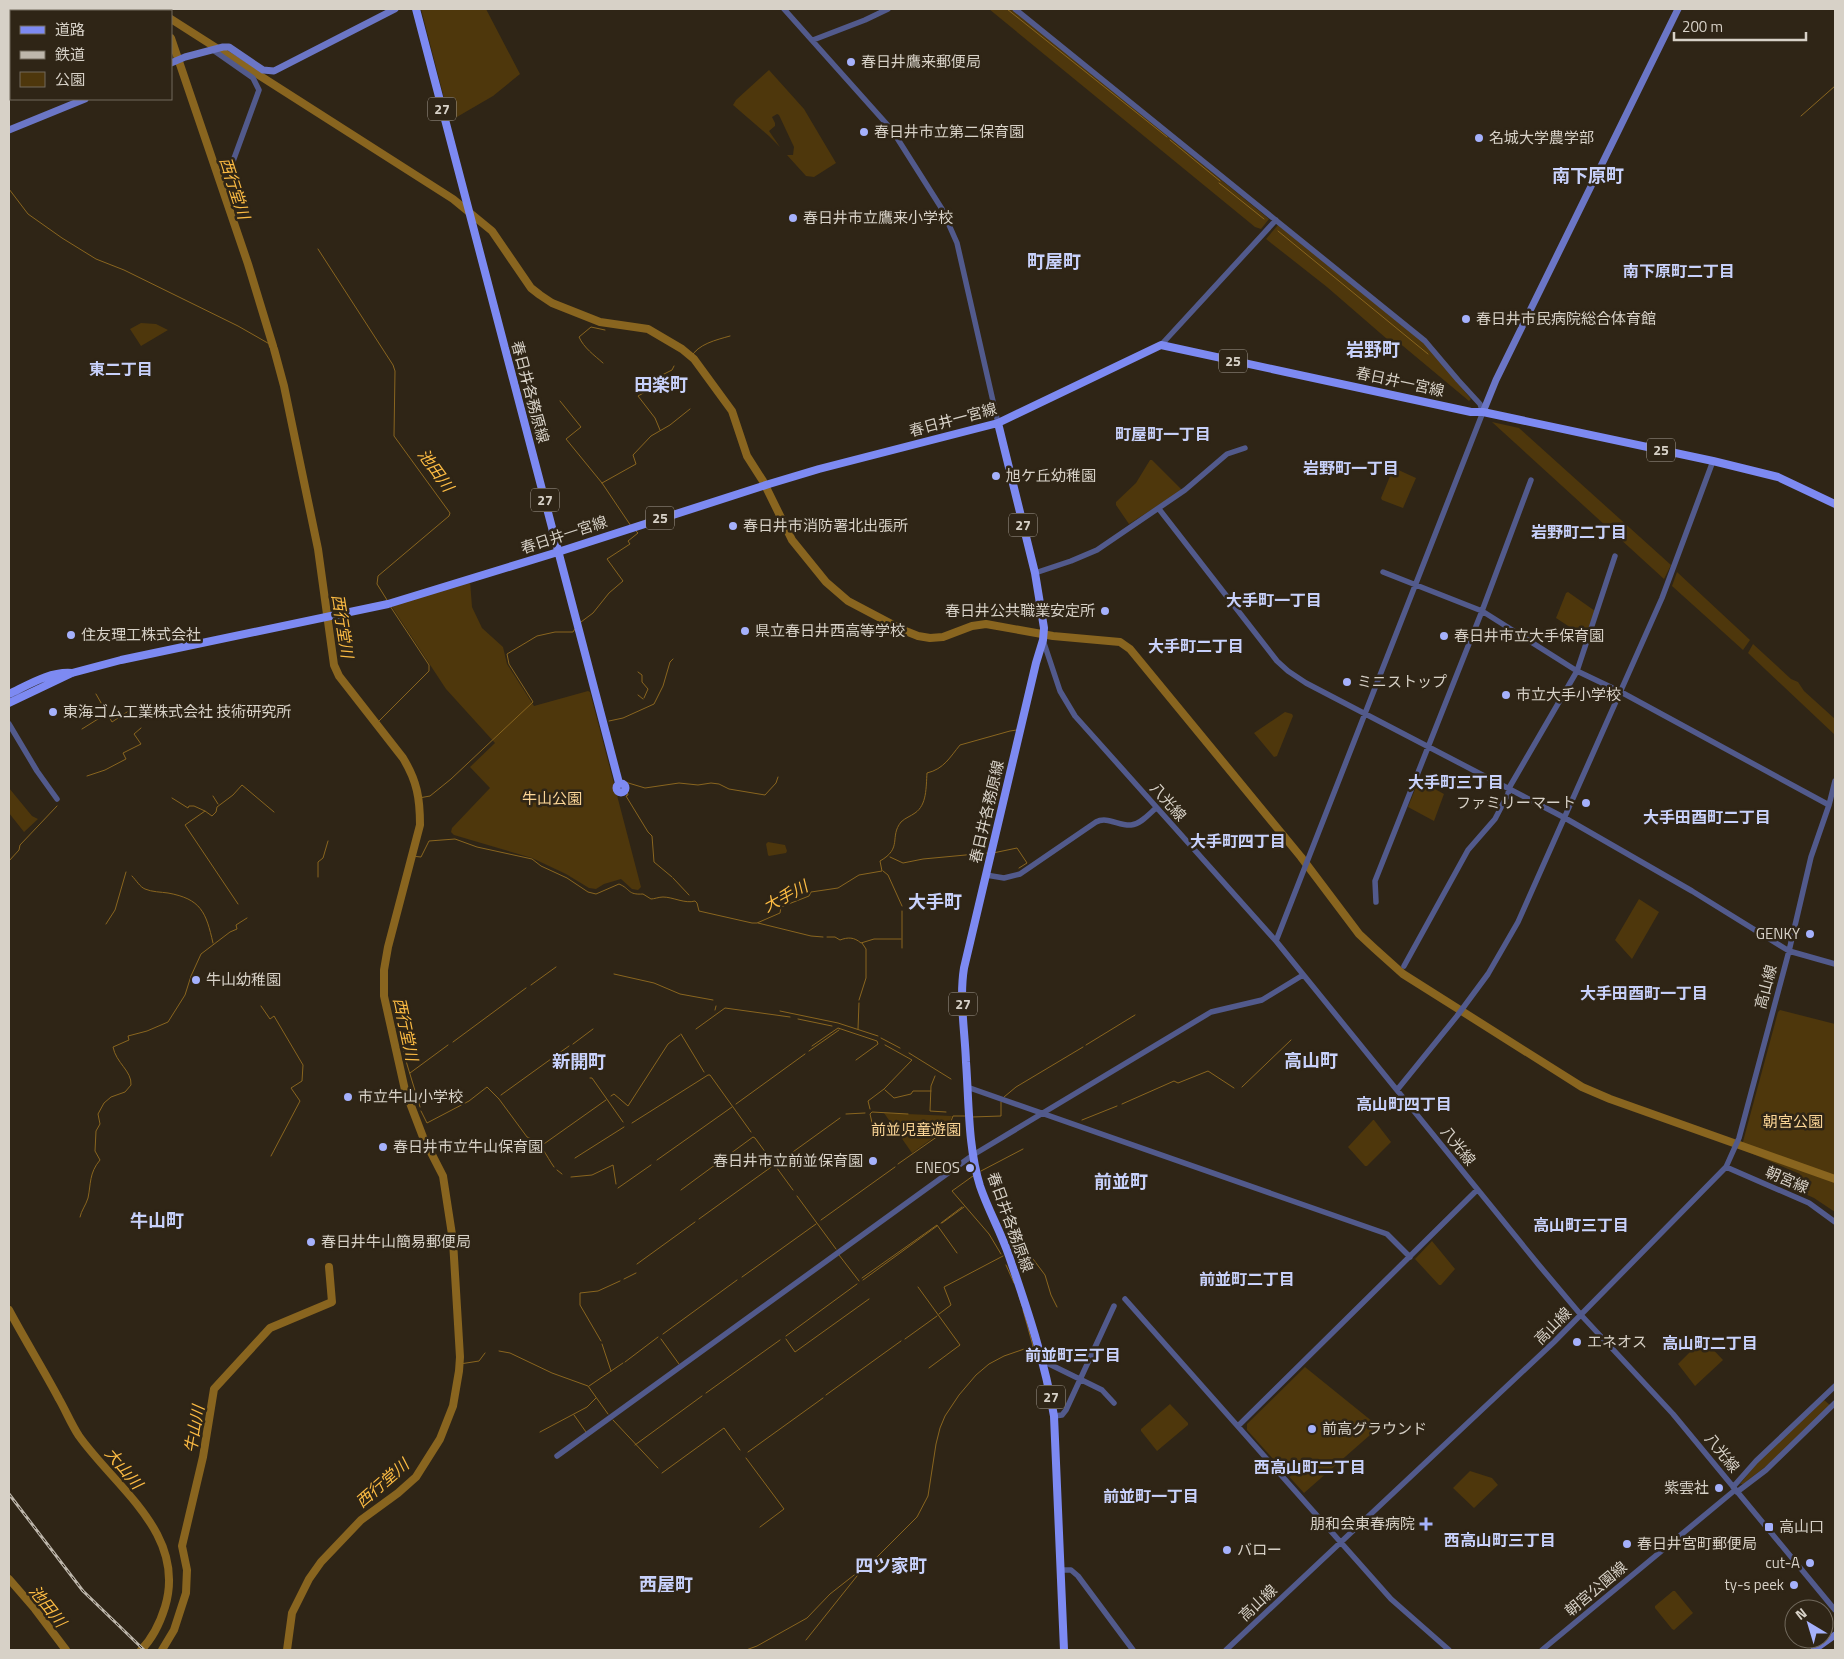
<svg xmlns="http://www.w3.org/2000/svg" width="1844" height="1659" viewBox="0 0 1844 1659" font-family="'Titillium Web','Noto Sans JP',sans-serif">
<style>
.green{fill:#4e370c}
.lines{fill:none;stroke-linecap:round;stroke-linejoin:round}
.stream{stroke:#89651f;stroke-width:1}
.river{stroke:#89651f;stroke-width:8}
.tertiary{stroke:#525a8c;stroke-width:5.5}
.secondary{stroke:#6b76c6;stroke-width:7}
.primary{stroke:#7d8af2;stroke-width:8}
.rail-casing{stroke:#bdb6ab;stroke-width:3}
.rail{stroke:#2f2516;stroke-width:1;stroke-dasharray:4;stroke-linecap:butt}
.poi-dot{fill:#a5b1fc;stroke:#2f2516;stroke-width:2}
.labels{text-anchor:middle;stroke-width:5;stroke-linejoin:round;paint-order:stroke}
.shield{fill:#2f2516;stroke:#a59d92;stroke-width:1}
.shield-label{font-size:14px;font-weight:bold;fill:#d7d1c7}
.poi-label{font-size:15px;fill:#d7d1c7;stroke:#2f2516;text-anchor:start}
.street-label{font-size:15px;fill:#d7d1c7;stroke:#2f2516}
.park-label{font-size:15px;fill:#fbd596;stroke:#2f2516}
.water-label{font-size:16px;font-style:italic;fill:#fcbb43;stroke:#2f2516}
.neighbourhood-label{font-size:16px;font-weight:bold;fill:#c8d1fb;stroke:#2f2516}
.quarter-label{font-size:18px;font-weight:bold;fill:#c8d1fb;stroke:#2f2516}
</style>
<rect width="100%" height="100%" fill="#2f2516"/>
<path class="green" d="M421,9H486L520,74L493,96L450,121Z
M989,9H1012L1269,219L1261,229L1255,227Z
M769,70L804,109L836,163L814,177L806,176L787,155H793L794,147L779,115L777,114L772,117L775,123V126L769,131L780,147L769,136L733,105L736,100Z
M1278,225L1425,344L1471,399L1469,401L1397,341L1387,339L1327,287L1266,239Z
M141,323L156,324L168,330L141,346L130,329Z
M1492,422L1519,428L1671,565L1664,579Z
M1150,460H1152L1181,489V491L1129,524L1116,505V502L1136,483Z
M1394,468L1416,478L1403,508L1382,500L1381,498L1393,469Z
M1677,572L1750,640L1743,650L1672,586Z
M470,581L472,607L482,628L503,647L507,664L534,706L588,691L590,692L641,887L638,890L632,889L621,879L604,884L596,889L589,888L566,874L532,858L454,835L451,832L452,828L490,788L470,767L495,743L446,689L392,607L393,605Z
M1568,592L1595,611L1585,637L1556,618L1566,593Z
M1753,644L1791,679L1798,682L1804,691L1835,719V735L1748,653Z
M1285,712L1292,714L1293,716L1277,756L1274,757L1254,733Z
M1420,781L1444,794L1434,821L1408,807L1418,782Z
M9,788L32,816L38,819L24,832L9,813Z
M768,842L785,845L787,851L786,853L769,856L768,855L766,844Z
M1639,899L1659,912L1632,959L1615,940Z
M1780,1010L1835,1024V1212L1814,1198L1796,1190L1800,1174L1741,1149L1778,1012Z
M884,1113L952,1116L947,1128L912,1153Z
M1373,1120H1374L1391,1142L1367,1166H1365L1348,1147Z
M1432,1241L1455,1269L1441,1285H1439L1415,1259Z
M1702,1340H1704L1723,1360L1695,1386L1678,1364Z
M1305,1367L1378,1426V1428L1304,1493L1247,1430V1424Z
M1824,1400L1830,1405L1769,1464L1743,1484H1740L1758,1462Z
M1170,1404L1188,1423V1425L1157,1451L1141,1431V1429Z
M1470,1471L1492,1478L1498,1485L1474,1508L1453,1488Z
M1673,1591H1675L1693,1613L1674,1630L1672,1629L1655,1608V1606Z"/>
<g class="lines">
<path class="stream" d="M1007,9L1167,137
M1801,116L1835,86
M1170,140L1220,181
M1219,183L1264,219
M9,189L28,214L62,238L96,259L124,270L238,326L273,346L274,349
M1278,231L1428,354
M318,249L393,365L395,371L394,436L450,513L449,516L378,576L377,584L387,600
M691,357C698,344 716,340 730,336
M603,363C594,355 584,348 579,337L591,327L605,330
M560,401L581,427L566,439L602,483L631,526
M660,430L655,418L638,396L665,381L662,375L672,370L674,366
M602,483L636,464L633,455L651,436L670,425L690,409
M581,622L593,613L609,593L623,581L607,559L630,544L628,541L638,533L636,531
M638,672L642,675V682L648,689L644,698
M96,694L112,722L136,706L141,709
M638,695L643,699
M609,721L623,718L654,704L663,686L670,662L673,659
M377,723L429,671V665L390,606
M82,729L106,714
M87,776L105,770L126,759L123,753L141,744L134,734L141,728
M625,782L645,788L679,783L698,785L711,783L719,784L729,789L765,795L776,783L778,777
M625,783L628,795L626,796L648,832L652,836L654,862L672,877
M213,796L218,804
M172,798L188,808L189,806H194L205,811
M419,798L430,796L451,779L533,702L509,664L507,654L537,636L555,632H573L575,629
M993,853L1017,848L1027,863L1019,868
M411,856L421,857L429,841L455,839L477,847L532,859L541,866L567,878L588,892L596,894L619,884C631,889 627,895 643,894L651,899C654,899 659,897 663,897C673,897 685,904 695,901L697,903L699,911L752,923H757L780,913L781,907L809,896L811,892L838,888L859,875L882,871L880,861C903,848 889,837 901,822C905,818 911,816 915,813C927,805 926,787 927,773C944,769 950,757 960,745L1010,731L1017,730
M890,857L903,863L923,859L987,853
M9,861L19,850L20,845L57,806
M883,871L888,875L902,906
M132,876C136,880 140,887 145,889C152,892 161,892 168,893C201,899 206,912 213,943
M318,877V862L323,858L328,841
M673,878L689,895
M238,904L185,825L205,811L212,816L216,812L217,807L233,795L242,785L274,812
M758,923L811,936L823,937
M106,924L115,910L126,872
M827,937H835L840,940C848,937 854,937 861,943L874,939H901
M902,948V911
M614,974L654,983L680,994L713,1000
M531,985L556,967
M859,1000L866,978V949L862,943
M261,1006L270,1019L274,1016L303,1065L302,1081L291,1088L300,1101L271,1156
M715,1010L716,1006
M780,1011L838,1023L878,1036
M798,1019L832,1026
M399,1027L406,1061L420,1107
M696,1029L725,1008L790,1017
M858,1029L859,1003
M391,1030L395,1029
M681,1034L704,1072
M881,1038L900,1048
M453,1042L526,988
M573,1044L593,1029
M1086,1045L1135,1015
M812,1046L838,1028L877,1041L878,1044L856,1060
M809,1051L839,1030
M909,1053L951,1079
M410,1073L448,1045
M935,1076L931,1086L930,1111L946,1112
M590,1078H592L623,1122
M1242,1087L1291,1040
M885,1090L894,1098L911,1094L913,1091H931
M501,1095L569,1046
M611,1096L614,1094L628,1106L668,1044L680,1035
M1004,1097L1016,1087L1083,1047
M736,1104L805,1054
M1122,1104L1174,1081L1178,1083L1208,1071L1234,1088
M870,1109L868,1101L884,1089L912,1060L885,1045
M421,1111L427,1123L469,1101L487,1087L499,1099L527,1137C541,1141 546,1156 554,1167
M846,1114L865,1113
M972,1117L1001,1116V1102
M1082,1120L1117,1106
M632,1123L708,1075H710L751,1132
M878,1136L874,1131L870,1114L872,1112L908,1114
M541,1146L606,1100
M575,1158L624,1127
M657,1160L732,1107
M779,1162L840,1118
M898,1164L948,1129L953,1116H965
M557,1170L562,1174
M981,1171L1023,1149
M973,1176L952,1191L989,1234L1001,1254
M571,1177L592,1175L613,1165L616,1184
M618,1188L651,1165
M681,1190L753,1137L755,1138L793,1190
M797,1196L836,1249
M80,1217C81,1211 86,1205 88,1198C91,1184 89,1173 100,1160L95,1151L96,1131L100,1124L98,1114L104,1103L111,1097L125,1092L131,1085C132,1071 116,1063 113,1047L129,1040L128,1036L147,1031L168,1022L185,995L191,976L201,954L230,932L237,929L236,925L247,918
M699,1219L774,1165
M821,1220L895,1167
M941,1223L962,1207
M942,1223L964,1207
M1012,1251L1024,1247L1045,1275L1051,1295L1057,1307
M839,1255L859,1281
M637,1264L695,1222
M1006,1265L1014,1283
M742,1277L816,1224
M862,1278L937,1225L957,1253
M624,1279L636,1273
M863,1280L937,1226
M918,1287L960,1345L929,1368
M1019,1296L1022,1306
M939,1314L951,1305L944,1287L1003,1256
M663,1334L737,1280
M786,1336L857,1284
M661,1339L679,1364
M786,1339L795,1352L869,1299
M905,1339L937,1316
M601,1341L580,1305V1293L598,1291L620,1281
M602,1344L611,1371
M499,1351L510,1353L552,1373L588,1386L608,1414
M625,1362L658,1337
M460,1364L479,1361L485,1353
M589,1386L623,1363
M706,1393L780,1340
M826,1395L901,1341
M574,1415L586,1432
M613,1420L658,1468
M540,1432L587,1407L596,1398
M635,1445L702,1396
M748,1452L823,1398
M746,1458L784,1509L760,1527
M662,1473L724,1428L740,1450
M806,1640L857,1576L877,1557
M746,1650L757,1646L807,1618L830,1594L877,1557L917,1517L928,1496L936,1444L940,1428L945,1416L959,1395L976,1375L989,1364L1004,1356L1033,1346L1023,1310"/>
<path class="river" d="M156,9L160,11
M171,19L453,199L492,231L531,288L540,295L552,303L600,322L648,329L682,349L694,359L732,411L747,456L763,481L792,540L826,582L848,601L903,630L918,636L930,638L943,637L972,626L986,624L1053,636L1120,642L1130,649L1301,857L1359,934L1374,948L1403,974L1582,1087L1610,1099L1835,1179
M171,38L248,264L273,346
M274,349L284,386L318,549L334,665L339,676L403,758C417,781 420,798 420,825L388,947L384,970V996L405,1090L423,1137L443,1176L453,1241L460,1357L459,1371L453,1406L440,1439L416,1477L398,1493L361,1520L321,1562L309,1579L292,1613L287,1650
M9,1310C25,1340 43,1369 59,1399C66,1411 71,1424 79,1436C116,1488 187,1534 165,1607C160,1623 153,1638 141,1650
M9,1579L35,1609L66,1650
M162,1650L174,1630L186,1593L187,1570L182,1546L203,1457L214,1389L270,1328L332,1302L329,1267"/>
<path class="tertiary" d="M784,9L892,130L942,209L957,243L998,423
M1015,9L1425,341L1458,380L1480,404L1483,412L1276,941
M813,40L865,20L888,9
M213,50L253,78L259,90L232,164
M1161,345L1276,220
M1159,509L1277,661L1288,671L1306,683L1565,818L1692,891L1789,951L1835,964
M1383,572L1482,611L1577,671L1621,692L1829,805
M1035,573L1071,561L1097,550L1185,490L1227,454L1245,448
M1043,640L1060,691L1075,716L1276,941L1538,1264L1581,1315L1673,1414L1835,1610
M9,724L37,771L57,799
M986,875L1004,878L1020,874L1096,822C1107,816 1119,826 1131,825C1141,824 1149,814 1156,808
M1376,902L1375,881L1482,611L1531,480
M1404,966L1468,850L1495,819L1508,794L1509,788L1577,671L1615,556
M967,1087L1387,1234L1410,1257
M1397,1090L1457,1016L1488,974L1518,922L1662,598L1713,461
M1726,1167L1809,1203L1835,1222
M1125,1299L1391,1599L1449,1650
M1043,1361L1102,1390L1114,1403
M1054,1416L1062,1415L1066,1410L1114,1306
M1238,1426L1477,1190
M557,1456L973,1155L1211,1012L1262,1000L1303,975
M1733,1487L1756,1461L1835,1386
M1737,1492L1766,1470L1835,1403
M1061,1570H1071L1078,1576L1133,1650
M1226,1650L1554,1342L1726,1167L1739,1138L1789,951L1811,857L1829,805L1835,781
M1542,1650L1735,1490"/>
<path class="secondary" d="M171,63L185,57L223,47H229L263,70L274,71L395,9
M9,130L85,99
M1483,412L1496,380L1678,9
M1814,1650L1835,1635"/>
<path class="primary" d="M416,9L619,783
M998,423L1035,573L1044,628L1043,640L1036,663L964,968C959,999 965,1032 966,1062C969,1103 968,1147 980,1186C988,1210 1001,1232 1009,1256C1027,1308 1045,1362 1054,1416L1064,1650
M9,694C28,685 50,671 72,673
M9,703L72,673L121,660L388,604L558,552L769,484L819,469L998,423L1161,345L1471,412H1483L1713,461L1778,477L1835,504
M616.5 788a4.5 4.5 0 1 1 9 0a4.5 4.5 0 1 1-9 0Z"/>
<g class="rail-casing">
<path id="rail" d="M9,1494L83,1591L144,1650"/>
</g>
<use href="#rail" class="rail"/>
</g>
<g class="poi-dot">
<circle cx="851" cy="62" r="5"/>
<circle cx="864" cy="132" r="5"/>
<circle cx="1479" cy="138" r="5"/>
<circle cx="793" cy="218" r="5"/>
<circle cx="1466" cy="319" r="5"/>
<circle cx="996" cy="476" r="5"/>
<circle cx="733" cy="526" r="5"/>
<circle cx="1105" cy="611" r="5"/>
<circle cx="745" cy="631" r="5"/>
<circle cx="71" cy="635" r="5"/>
<circle cx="1444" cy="636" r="5"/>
<circle cx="1347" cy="682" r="5"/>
<circle cx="1506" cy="695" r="5"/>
<circle cx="53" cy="712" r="5"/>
<circle cx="1586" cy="803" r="5"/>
<circle cx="1810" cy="934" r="5"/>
<circle cx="196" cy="980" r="5"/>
<circle cx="348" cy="1097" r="5"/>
<circle cx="383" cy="1147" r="5"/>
<circle cx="873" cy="1161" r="5"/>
<circle cx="970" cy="1168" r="5"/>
<circle cx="311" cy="1242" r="5"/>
<circle cx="1577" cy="1342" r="5"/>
<circle cx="1312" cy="1429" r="5"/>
<circle cx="1719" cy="1488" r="5"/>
<path d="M1423.5 1516.5h5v5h5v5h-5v5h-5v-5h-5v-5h5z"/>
<rect x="1764" y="1522" width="10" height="10" rx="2.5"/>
<circle cx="1627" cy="1544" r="5"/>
<circle cx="1227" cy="1550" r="5"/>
<circle cx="1810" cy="1563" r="5"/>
<circle cx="1794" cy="1585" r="5"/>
</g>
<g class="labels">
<g class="shield">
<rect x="428" y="97.5" width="28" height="23" rx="4"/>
<rect x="1219" y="349.5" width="28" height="23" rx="4"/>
<rect x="1647" y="438.5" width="28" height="23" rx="4"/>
<rect x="531" y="488.5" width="28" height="23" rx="4"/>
<rect x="646" y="506.5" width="28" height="23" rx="4"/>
<rect x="1009" y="513.5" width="28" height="23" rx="4"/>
<rect x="949" y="992.5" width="28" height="23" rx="4"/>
<rect x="1037" y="1385.5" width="28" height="23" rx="4"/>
</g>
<g class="shield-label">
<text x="442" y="114">27</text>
<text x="1233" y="366">25</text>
<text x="1661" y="455">25</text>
<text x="545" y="505">27</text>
<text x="660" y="523">25</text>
<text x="1023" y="530">27</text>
<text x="963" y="1009">27</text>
<text x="1051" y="1402">27</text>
</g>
<g class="poi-label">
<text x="861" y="67">春日井鷹来郵便局</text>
<text x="874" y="137">春日井市立第二保育園</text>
<text x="1489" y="143">名城大学農学部</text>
<text x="803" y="223">春日井市立鷹来小学校</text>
<text x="1476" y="324">春日井市民病院総合体育館</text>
<text x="1006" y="481">旭ケ丘幼稚園</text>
<text x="743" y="531">春日井市消防署北出張所</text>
<text x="1095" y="616" text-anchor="end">春日井公共職業安定所</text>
<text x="755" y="636">県立春日井西高等学校</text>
<text x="81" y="640">住友理工株式会社</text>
<text x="1454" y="641">春日井市立大手保育園</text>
<text x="1357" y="687">ミニストップ</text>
<text x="1516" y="700">市立大手小学校</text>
<text x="63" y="717">東海ゴム工業株式会社 技術研究所</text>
<text x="1576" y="808" text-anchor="end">ファミリーマート</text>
<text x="1800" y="939" text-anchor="end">GENKY</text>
<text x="206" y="985">牛山幼稚園</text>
<text x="358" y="1102">市立牛山小学校</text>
<text x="393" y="1152">春日井市立牛山保育園</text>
<text x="863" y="1166" text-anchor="end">春日井市立前並保育園</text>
<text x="960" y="1173" text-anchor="end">ENEOS</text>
<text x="321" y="1247">春日井牛山簡易郵便局</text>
<text x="1587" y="1347">エネオス</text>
<text x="1322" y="1434">前高グラウンド</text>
<text x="1709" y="1493" text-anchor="end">紫雲社</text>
<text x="1415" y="1529" text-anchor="end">朋和会東春病院</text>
<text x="1779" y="1532">高山口</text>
<text x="1637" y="1549">春日井宮町郵便局</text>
<text x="1237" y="1555">バロー</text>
<text x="1800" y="1568" text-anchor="end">cut-A</text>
<text x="1784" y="1590" text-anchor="end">ty-s peek</text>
</g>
<g class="street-label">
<text transform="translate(1400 382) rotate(12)" y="5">春日井一宮線</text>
<text transform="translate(530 392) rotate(75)" y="5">春日井各務原線</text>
<text transform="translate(953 420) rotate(-15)" y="5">春日井一宮線</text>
<text transform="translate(564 535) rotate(-18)" y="5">春日井一宮線</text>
<text transform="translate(1168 802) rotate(48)" y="5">八光線</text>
<text transform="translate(987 812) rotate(-77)" y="5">春日井各務原線</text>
<text transform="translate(1766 987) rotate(-75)" y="5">高山線</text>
<text transform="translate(1458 1146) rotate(51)" y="5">八光線</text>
<text transform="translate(1787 1180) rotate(23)" y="5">朝宮線</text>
<text transform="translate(1010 1222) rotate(70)" y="5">春日井各務原線</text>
<text transform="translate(1553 1326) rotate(-45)" y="5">高山線</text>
<text transform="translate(1722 1453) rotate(51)" y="5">八光線</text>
<text transform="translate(1596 1589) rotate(-40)" y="5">朝宮公園線</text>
<text transform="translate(1258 1603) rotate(-43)" y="5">高山線</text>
</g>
<g class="park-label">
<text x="552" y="804">牛山公園</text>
<text x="1793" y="1127">朝宮公園</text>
<text x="916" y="1135">前並児童遊園</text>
</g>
<g class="water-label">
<text transform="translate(235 188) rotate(72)" y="6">西行堂川</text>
<text transform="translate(436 470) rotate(54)" y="6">池田川</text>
<text transform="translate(343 626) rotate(81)" y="6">西行堂川</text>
<text transform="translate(785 896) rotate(-28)" y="6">大手川</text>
<text transform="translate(406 1029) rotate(78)" y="6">西行堂川</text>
<text transform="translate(194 1429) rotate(-80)" y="6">牛山川</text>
<text transform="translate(124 1468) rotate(50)" y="6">大山川</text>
<text transform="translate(382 1483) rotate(-41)" y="6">西行堂川</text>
<text transform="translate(48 1606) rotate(51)" y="6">池田川</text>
</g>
<g class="neighbourhood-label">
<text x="1679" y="277">南下原町二丁目</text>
<text x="121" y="375">東二丁目</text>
<text x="1163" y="440">町屋町一丁目</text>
<text x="1351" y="474">岩野町一丁目</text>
<text x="1579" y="538">岩野町二丁目</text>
<text x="1274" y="606">大手町一丁目</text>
<text x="1196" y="652">大手町二丁目</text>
<text x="1456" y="788">大手町三丁目</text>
<text x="1707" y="823">大手田酉町二丁目</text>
<text x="1238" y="847">大手町四丁目</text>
<text x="1644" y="999">大手田酉町一丁目</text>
<text x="1404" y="1110">高山町四丁目</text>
<text x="1581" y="1231">高山町三丁目</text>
<text x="1247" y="1285">前並町二丁目</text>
<text x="1710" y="1349">高山町二丁目</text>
<text x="1073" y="1361">前並町三丁目</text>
<text x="1310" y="1473">西高山町二丁目</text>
<text x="1151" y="1502">前並町一丁目</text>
<text x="1500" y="1546">西高山町三丁目</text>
</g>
<g class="quarter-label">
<text x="1588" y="182">南下原町</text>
<text x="1054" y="268">町屋町</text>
<text x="1373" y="356">岩野町</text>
<text x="661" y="391">田楽町</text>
<text x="935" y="908">大手町</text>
<text x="1311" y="1067">高山町</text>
<text x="579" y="1068">新開町</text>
<text x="1121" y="1188">前並町</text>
<text x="157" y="1227">牛山町</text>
<text x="891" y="1572">四ツ家町</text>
<text x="666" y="1591">西屋町</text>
</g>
</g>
<rect width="1844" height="1659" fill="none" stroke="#d7d1c7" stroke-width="20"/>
<rect x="10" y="10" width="162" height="90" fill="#2f2516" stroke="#726a5d"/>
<rect x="20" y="26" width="25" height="8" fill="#7d8af2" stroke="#726a5d"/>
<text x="55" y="35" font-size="15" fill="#d7d1c7">道路</text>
<rect x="20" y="51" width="25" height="8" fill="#bdb6ab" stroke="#726a5d"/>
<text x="55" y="60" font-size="15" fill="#d7d1c7">鉄道</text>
<rect x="20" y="72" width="25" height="15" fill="#4e370c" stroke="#726a5d"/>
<text x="55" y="85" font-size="15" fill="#d7d1c7">公園</text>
<g transform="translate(1809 1624) rotate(322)"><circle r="24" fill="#2f2516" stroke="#726a5d"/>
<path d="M0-4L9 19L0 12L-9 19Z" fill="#a5b1fc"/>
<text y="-8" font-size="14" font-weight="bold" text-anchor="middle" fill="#d7d1c7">N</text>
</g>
<path d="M1674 32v8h132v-8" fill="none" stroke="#d7d1c7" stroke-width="2.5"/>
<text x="1682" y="32" font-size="15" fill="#d7d1c7" stroke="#2f2516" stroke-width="4" paint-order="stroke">200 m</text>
</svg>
